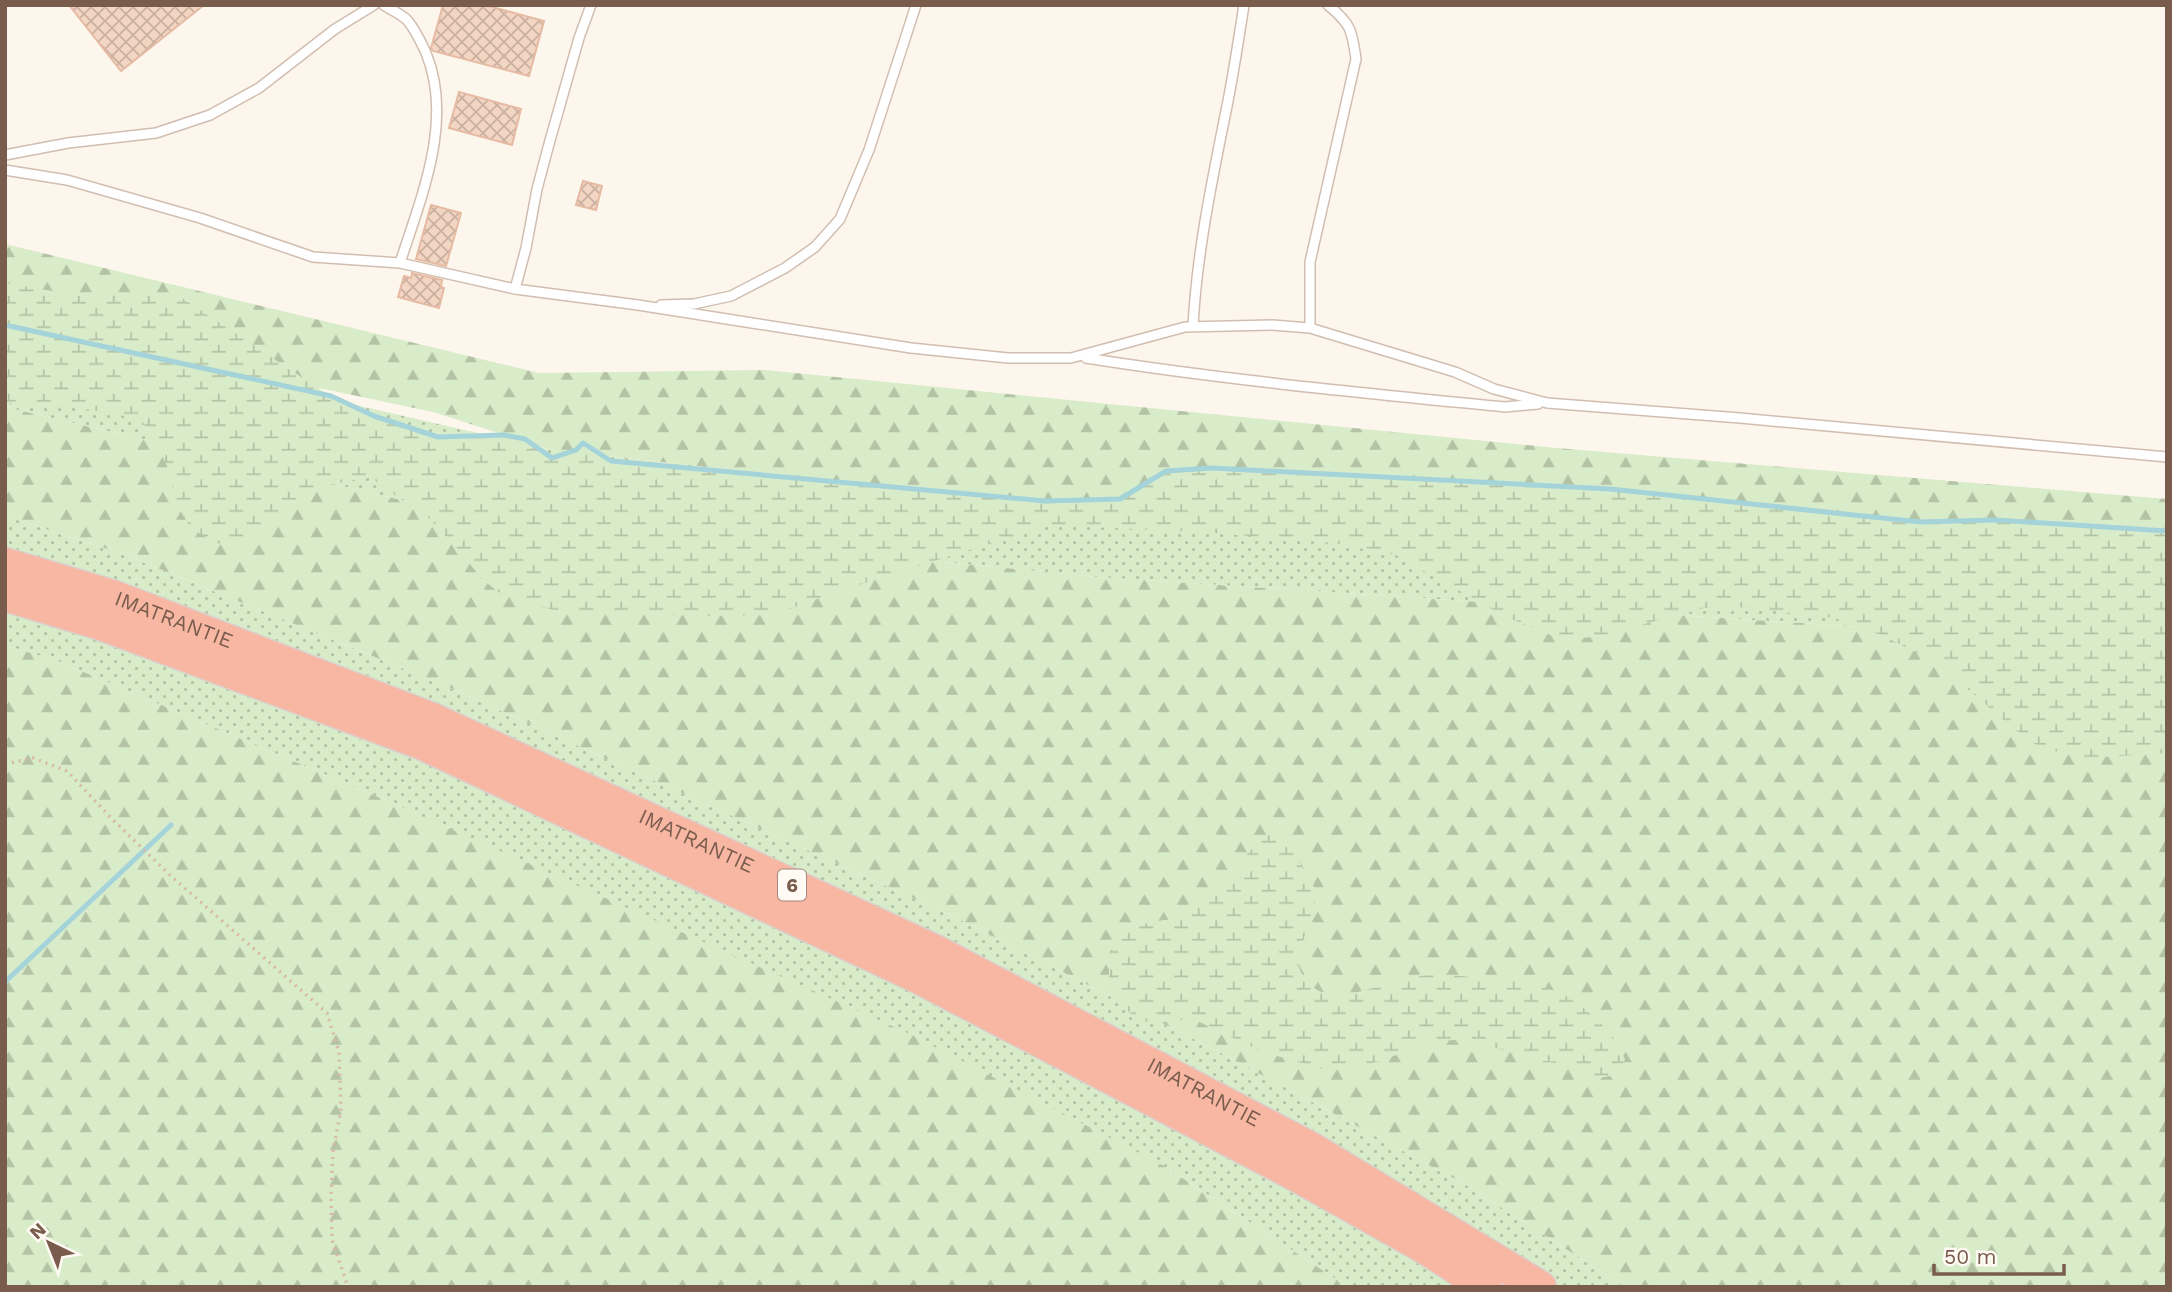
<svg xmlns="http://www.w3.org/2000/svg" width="2172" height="1292" viewBox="0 0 2172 1292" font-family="'Work Sans',sans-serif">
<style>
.grass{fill:url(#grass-dots)}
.forest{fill:url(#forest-firs)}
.wetland{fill:url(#wetland-marsh)}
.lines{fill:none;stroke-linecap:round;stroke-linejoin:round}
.stream{stroke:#a5d3da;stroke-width:5}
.building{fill:url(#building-cross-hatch);stroke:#e6bba3;stroke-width:2}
.lane-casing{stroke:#d1beb0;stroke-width:12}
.highway-casing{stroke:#dad1cd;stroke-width:35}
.path{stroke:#d9b8a5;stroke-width:3.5;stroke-dasharray:2 5;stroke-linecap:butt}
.lane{stroke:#fff;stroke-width:9}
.highway{stroke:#f7b7a3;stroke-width:32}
.labels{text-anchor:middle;stroke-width:6;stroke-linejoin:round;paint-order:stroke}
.shield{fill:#fffaf3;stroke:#a28b7f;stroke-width:2}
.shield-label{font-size:19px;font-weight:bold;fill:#7a5c4d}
.street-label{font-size:21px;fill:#7a5c4d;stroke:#fffaf3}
</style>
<defs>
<pattern id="grass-dots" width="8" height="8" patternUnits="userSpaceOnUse" patternTransform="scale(1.75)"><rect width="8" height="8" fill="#d8ecc9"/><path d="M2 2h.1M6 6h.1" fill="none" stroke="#b4c2a5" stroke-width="1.8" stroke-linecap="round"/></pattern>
<pattern id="forest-firs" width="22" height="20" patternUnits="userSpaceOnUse" patternTransform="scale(1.75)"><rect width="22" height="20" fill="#d8ecc9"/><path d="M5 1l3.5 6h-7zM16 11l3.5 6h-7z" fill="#b4c2a5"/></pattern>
<pattern id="wetland-marsh" width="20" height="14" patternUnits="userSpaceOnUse" patternTransform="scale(1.75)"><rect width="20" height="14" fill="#d8ecc9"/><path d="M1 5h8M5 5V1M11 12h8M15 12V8" fill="none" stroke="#b4c2a5"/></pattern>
<pattern id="building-cross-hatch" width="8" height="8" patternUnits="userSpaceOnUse" patternTransform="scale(1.75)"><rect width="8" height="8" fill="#f3d5c3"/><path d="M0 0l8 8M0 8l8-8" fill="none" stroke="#cab0a1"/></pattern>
</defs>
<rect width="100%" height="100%" fill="#fdf6ec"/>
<path class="grass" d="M5,324L551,450L1080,507L2167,647L1097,577L465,515L5,407Z
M5,516L123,554L453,689L959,919L1223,1054L1468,1186L1625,1287H1348L1164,1166L392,803L60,662L5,645Z"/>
<path class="forest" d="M5,244L539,373L765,370L1557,448L2167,499V577L1080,507L551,450L433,412L5,322Z
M5,407L465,515L1097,577L2167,647V1287H1625L1468,1186L1223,1054L959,919L453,689L123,554L5,516Z
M5,645L60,662L392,803L910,1034L1164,1166L1348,1287H5Z"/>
<path class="wetland" d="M5,283L82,296L136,294L173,296V292L330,396L374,416L438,437L504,435L525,439L552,457L576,450L583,443L611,461L1045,501L1120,499L1166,471L1212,468L1617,490L1920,522L1995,520L2167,531V753L2089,758L2058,752L2035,744L2013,728L1955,678L1924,656L1883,636L1835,618L1739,607L1704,608L1596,637L1560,639L1502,615L1396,555L1332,543L1214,533L1049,525L833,593L774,615L701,616L553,610L501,594L483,580L455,546L422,511L369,477L318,487L258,537L216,544L190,527L177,505L167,466L154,438L141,420C96,408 52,405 5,403Z
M1275,832L1289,843L1315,889V912L1295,958C1301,973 1307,988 1325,993C1350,1000 1388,981 1413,977C1435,973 1460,976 1482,978C1532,983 1561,984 1598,1021C1610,1033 1620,1044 1625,1060L1615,1075L1599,1078L1579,1068L1521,1056L1490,1046L1457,1040L1430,1041L1384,1060L1357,1067L1330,1071L1263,1052L1191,1018L1152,1024L1135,1017L1119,1003L1109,976V953L1124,935L1144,924L1163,920H1175L1204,904L1247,873V854L1262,839Z"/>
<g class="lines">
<path class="stream" d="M5,325L331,396L374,416L438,437L504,435L525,439L552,458L576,450L583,443L611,461L1045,501L1120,499L1166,471L1212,468L1610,489L1920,522L1995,520L2167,531
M5,982L171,825"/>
</g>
<path class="building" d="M69,5H204L121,71Z
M443,5H485L544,21L529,76L433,51L431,48Z
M459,92L521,109L512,145L449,128Z
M583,181L602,186L596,210L576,205Z
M431,205L461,213L446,266L416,259Z
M412,273L442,280L441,287L444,288L439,308L398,297L404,276L411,278Z"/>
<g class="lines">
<g class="lane-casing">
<path id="lane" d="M384,5C391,10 401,14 407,20C415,29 421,42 426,53C454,121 421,197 400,263
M5,155L68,143L156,133L210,115L259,88L335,29L374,5
M5,170L67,180L200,218L313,257L400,263L515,289L638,305L911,348L1008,358H1071L1185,327L1272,325L1310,328L1455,372L1494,389L1547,403L1740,418L2167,457
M515,289L526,248L537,189L549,144L579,38L591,5
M661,305L694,304L731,296L785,268L815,247L840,219L869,150L916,5
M1193,326C1197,250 1213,176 1228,101C1234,70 1239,37 1244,5
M1310,328V262L1356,59C1352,30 1351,24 1328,5
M1086,358C1225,380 1365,393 1505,407L1538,404"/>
</g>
<g class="highway-casing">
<g id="highway">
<path id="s1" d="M5,564L112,596L432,719L935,951L1312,1149L1540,1287"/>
<path d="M5,595L101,624L421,743L920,978L1296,1175L1424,1247L1486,1287"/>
</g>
</g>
<path class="path" d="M5,764L33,758L67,771L112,819L171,876L327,1013L339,1052L341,1110L333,1151L331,1196L332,1240L348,1287"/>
<use href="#lane" class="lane"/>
<use href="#highway" class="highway"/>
</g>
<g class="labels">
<rect class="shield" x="778" y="869.5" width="28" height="31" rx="5"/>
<g class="shield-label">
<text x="792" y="892">6</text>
</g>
<g class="street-label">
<text dy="7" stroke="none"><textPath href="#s1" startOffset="178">IMATRANTIE</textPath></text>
<text dy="7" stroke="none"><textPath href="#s1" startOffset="746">IMATRANTIE</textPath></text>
<text dy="7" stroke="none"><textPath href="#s1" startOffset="1312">IMATRANTIE</textPath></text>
</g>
</g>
<rect width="2172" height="1292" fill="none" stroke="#7a5c4d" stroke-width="14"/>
<g transform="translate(49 1243) rotate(317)" stroke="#fffaf3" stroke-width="5" paint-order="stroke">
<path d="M0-5L12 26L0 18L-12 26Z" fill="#7a5c4d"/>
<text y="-10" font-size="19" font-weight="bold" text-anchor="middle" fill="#7a5c4d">N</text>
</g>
<path d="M1934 1264v10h130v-10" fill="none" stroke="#7a5c4d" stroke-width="3.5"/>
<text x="1944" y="1264" font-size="21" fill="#7a5c4d" stroke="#fffaf3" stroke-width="5" paint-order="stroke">50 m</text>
</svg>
